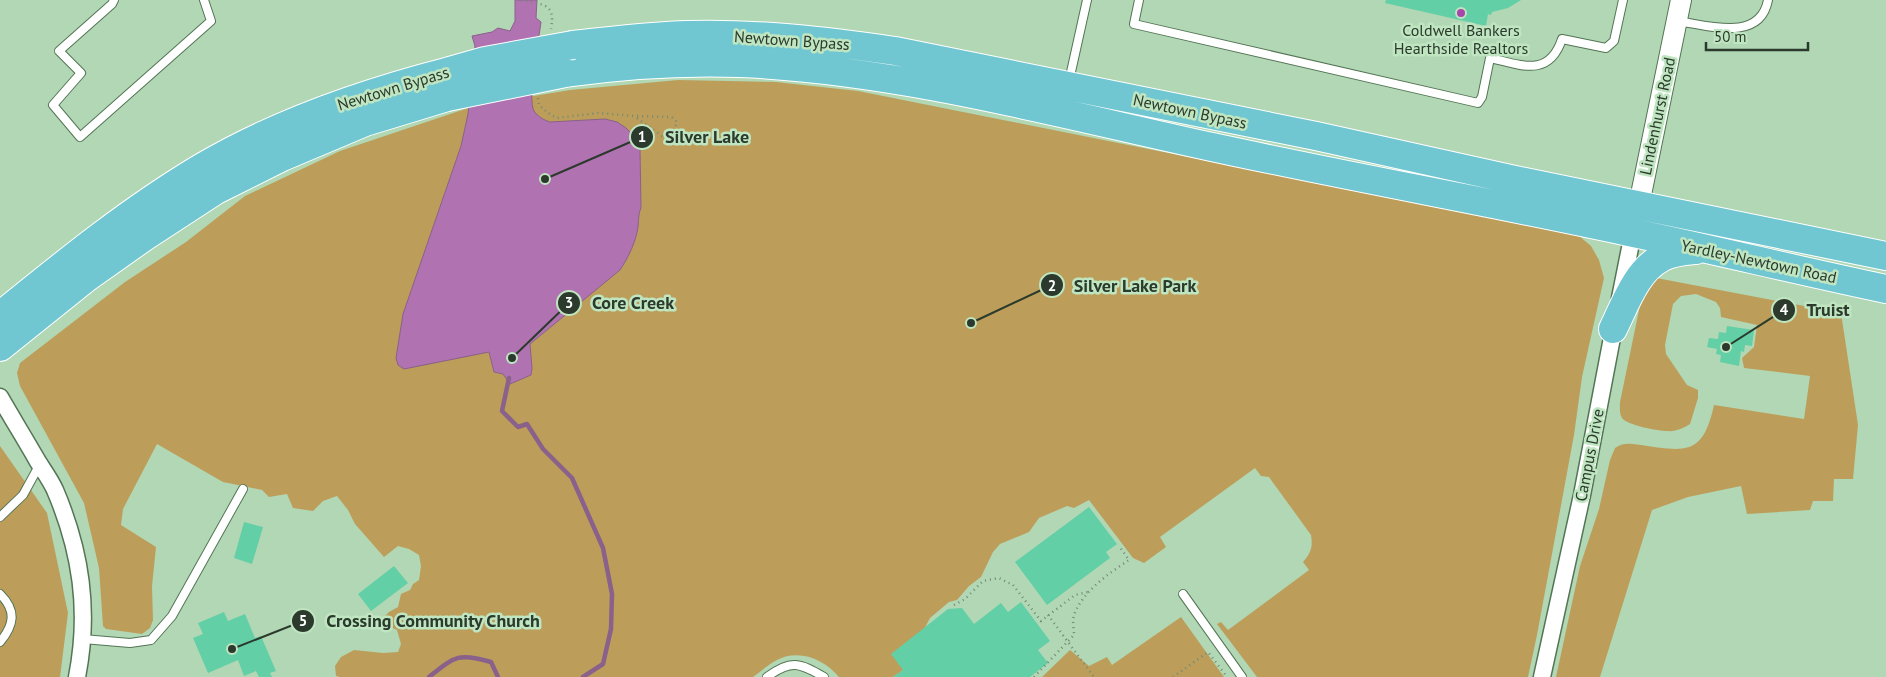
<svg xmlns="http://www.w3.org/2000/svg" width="1886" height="677" viewBox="0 0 1886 677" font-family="'PT Sans',sans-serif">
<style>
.green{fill:#bc9e5a}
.water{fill:#b172b2;stroke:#89618a}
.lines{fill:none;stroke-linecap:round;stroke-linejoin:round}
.stream{stroke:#89618a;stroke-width:4.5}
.building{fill:#62cfa6}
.service-casing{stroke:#537555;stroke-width:10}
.minor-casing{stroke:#537555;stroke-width:19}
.tertiary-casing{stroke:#537555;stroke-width:22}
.trunk-casing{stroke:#fff;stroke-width:30}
.path{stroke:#708a72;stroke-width:2.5;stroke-dasharray:1 4;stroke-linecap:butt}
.service{stroke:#fff;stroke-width:8}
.minor{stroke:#fff;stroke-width:16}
.tertiary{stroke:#fff;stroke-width:20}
.trunk{stroke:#70c7d2;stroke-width:28}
.trunk-bridge-casing{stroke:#fff;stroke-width:30;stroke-linecap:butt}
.trunk-bridge{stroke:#70c7d2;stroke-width:28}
.poi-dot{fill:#a846ac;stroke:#bfe5c1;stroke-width:2}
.labels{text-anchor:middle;stroke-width:5;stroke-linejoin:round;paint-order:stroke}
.poi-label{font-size:16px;fill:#2b3a2c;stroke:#bfe5c1}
.street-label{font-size:16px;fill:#2b3a2c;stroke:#bfe5c1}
.leader{fill:none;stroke:#2b3a2c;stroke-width:2}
.callout-dot{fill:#2b3a2c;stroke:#bfe5c1;stroke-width:2}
.mark-label{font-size:15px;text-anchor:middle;font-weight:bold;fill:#fff}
.callout-label{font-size:18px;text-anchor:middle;font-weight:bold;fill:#2b3a2c;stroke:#bfe5c1;stroke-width:5;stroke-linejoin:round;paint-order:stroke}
</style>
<rect width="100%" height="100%" fill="#b2d7b4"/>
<path class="green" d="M678,80L776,82L858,91L1578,235L1591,246L1599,260L1604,278L1582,377L1574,435L1537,635L1528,677H1257L1217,624L1221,622L1228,630L1309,570L1303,562C1311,553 1313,547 1311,535L1269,477L1261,476L1255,468L1160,537L1166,547L1144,563L1133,558L1089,500L1074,508L1067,506L1039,518L1029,532L1000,544L993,552L981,577L969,586L957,600L949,602L930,618L903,670L893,677H839C824,659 798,648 775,661C768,665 760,672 753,677H340L336,676L335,666L341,657L354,650L383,653L398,652L401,644L397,630L389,626L382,619L389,612L398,607L401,594L410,590L413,584L419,580L421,566L419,555L409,549L398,546L384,557L355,524L348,510L337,496L323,501L313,511L293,508L287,494L269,497L262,490L223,482L157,444L123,509L121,525L156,547L152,586L153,620L150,628L142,634L106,629L103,626L99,568L84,503L20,386L17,373L20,363L125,282L186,242L245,196L340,151L474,106L570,90Z
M1651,277L1841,313L1858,425L1853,479H1834L1833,501H1813L1810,510L1747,514L1741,486L1688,497L1652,510L1600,677H1556L1580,566L1599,509L1610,460L1615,448C1624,442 1631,444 1641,445C1687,452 1703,455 1714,405L1804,419L1810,376L1744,368L1742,358L1754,347L1757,325L1721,317L1720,308L1716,302L1696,294L1681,296L1673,304L1665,345L1666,354L1687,385L1698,390V398L1690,424C1684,428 1675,432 1667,431C1659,431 1626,425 1622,418C1619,413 1620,407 1620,402L1644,286Z
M0,446L47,513L68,613L60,677H0Z
M1181,617L1224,677H1042L1070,650L1089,666L1107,657L1112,665Z"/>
<path class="water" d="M515,0H537L536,18L541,22C539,39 527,99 534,111C538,117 544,120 550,122L605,119L617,122L626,128L632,134L640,150L641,208C638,215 639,219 638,227C636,242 628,258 620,270L530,344L532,368L531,375L510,384L503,374L494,372L489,352L404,369L398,365L396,358L403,314L461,146L468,114L475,46L472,36L492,32L498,28L510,31L515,21Z"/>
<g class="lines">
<path class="stream" d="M509,378L502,411L518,427L527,424L543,449L572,478L603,548L612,594L611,629L603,664L583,677
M429,677C454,657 458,652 491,662L498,677"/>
</g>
<path class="building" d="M1386,0H1521L1508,8L1492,12L1491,15L1488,14L1486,26L1385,3Z
M1727,326L1754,330L1752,346L1745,345L1744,352L1741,351L1739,366L1720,362L1721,355L1716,354L1717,349L1707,347L1709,338L1718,339L1719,332L1726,333Z
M1089,507L1117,544L1106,552L1110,558L1047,605L1015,562Z
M244,522L263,527L252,564L234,558Z
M394,566L408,583L371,611L358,594Z
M1021,602L1050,641L1038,650L1048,663L1030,677H893L903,670L891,654L948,609L962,608L974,624L1001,603L1008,612Z
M224,612L228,621L245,614L255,638L261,636L276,671L270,673L272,677H259L256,671L244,676L238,660L208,673L193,638L203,634L198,623Z
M359,618L365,624L360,630L354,624Z"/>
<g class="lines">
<g class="service-casing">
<path id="service" d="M114,0L112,4L59,51L81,73L53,105L80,137L211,21L204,0
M1139,0L1134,24L1478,103L1482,97L1490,58C1521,65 1549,78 1562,39L1606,48L1614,41L1623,0
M1677,21C1707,25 1760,43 1768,0
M1069,81L1087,0
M0,517L23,495L40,464
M0,594C17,611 14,625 0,642
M1183,594L1242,677
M83,639L130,643L151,640L172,616L243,489
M767,677C791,659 800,663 824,677"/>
</g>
<g class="minor-casing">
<path id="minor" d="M1620,298L1633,233
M0,397C12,418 25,439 37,460C43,470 50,479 55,490C81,551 90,611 77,677
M1542,677L1582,495L1615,322"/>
</g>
<g class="tertiary-casing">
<path id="tertiary" d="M1636,219L1681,0"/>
</g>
<g class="trunk-casing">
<path id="trunk" d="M573,45C611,41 649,36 687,35C757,33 826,41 895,51L1316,136L1510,179L1886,256
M565,73C622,65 682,61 740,63C900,70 1056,113 1212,147C1350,177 1490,202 1629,232C1715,250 1800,271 1886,289
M0,316C64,264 129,211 201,168C277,123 364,93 450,71
M1613,329C1625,305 1636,271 1661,258C1671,252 1685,251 1696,250
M0,347L86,278L144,237L216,190L282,157L365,122L447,97"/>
</g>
<path class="path" d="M521,0C542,5 556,2 551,29
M538,98L539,105L548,113L557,118L598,113L634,116L672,117L677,122L675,128L669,136H662L634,116
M954,605L965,599L983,581L999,578L1013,585L1041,621L1075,595L1088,592
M1048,615L1094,677
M1034,677L1074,635C1074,629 1072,621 1074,615C1083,591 1108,574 1129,560L1119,546
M1173,677L1208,652L1227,677"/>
<use href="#service" class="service"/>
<use href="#minor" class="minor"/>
<use href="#tertiary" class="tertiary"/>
<use href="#trunk" class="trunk"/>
<g class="trunk-bridge-casing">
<path id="trunk-bridge" d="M450,71L485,61L573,45
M447,97L565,73"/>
</g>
<use href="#trunk-bridge" class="trunk-bridge"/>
</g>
<circle class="poi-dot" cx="1461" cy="13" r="5"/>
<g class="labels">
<g class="poi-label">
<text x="1461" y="36">Coldwell Bankers<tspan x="1461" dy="18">Hearthside Realtors</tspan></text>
</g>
<g class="street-label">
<text transform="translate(792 40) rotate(4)" y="6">Newtown Bypass</text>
<text transform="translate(393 88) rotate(-17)" y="6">Newtown Bypass</text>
<text transform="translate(1190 111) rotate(12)" y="6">Newtown Bypass</text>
<text transform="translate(1657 116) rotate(-78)" y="6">Lindenhurst Road</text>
<text transform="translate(1759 261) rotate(12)" y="6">Yardley-Newtown Road</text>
<text transform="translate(1589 455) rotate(-79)" y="6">Campus Drive</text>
</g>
</g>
<path class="leader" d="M545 179L642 137M971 323L1052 285M512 358L569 303M1726 347L1784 310M232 649L303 621"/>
<g class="callout-dot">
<circle cx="545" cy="179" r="5"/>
<circle cx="971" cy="323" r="5"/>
<circle cx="512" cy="358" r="5"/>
<circle cx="1726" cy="347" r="5"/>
<circle cx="232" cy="649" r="5"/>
<circle cx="642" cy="137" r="12"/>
<circle cx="1052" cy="285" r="12"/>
<circle cx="569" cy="303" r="12"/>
<circle cx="1784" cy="310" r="12"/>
<circle cx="303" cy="621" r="12"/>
</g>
<g class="mark-label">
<text x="642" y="142">1</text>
<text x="1052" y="291">2</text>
<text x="569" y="308">3</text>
<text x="1784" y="315">4</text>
<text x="303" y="626">5</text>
</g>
<g class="callout-label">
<text x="707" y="143">Silver Lake</text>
<text x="1135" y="292">Silver Lake Park</text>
<text x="633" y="309">Core Creek</text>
<text x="1828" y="316">Truist</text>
<text x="433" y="627">Crossing Community Church</text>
</g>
<path d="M1706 42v8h102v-8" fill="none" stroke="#2b3a2c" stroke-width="2.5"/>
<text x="1714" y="42" font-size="15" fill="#2b3a2c" stroke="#bfe5c1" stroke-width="4" paint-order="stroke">50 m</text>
</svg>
